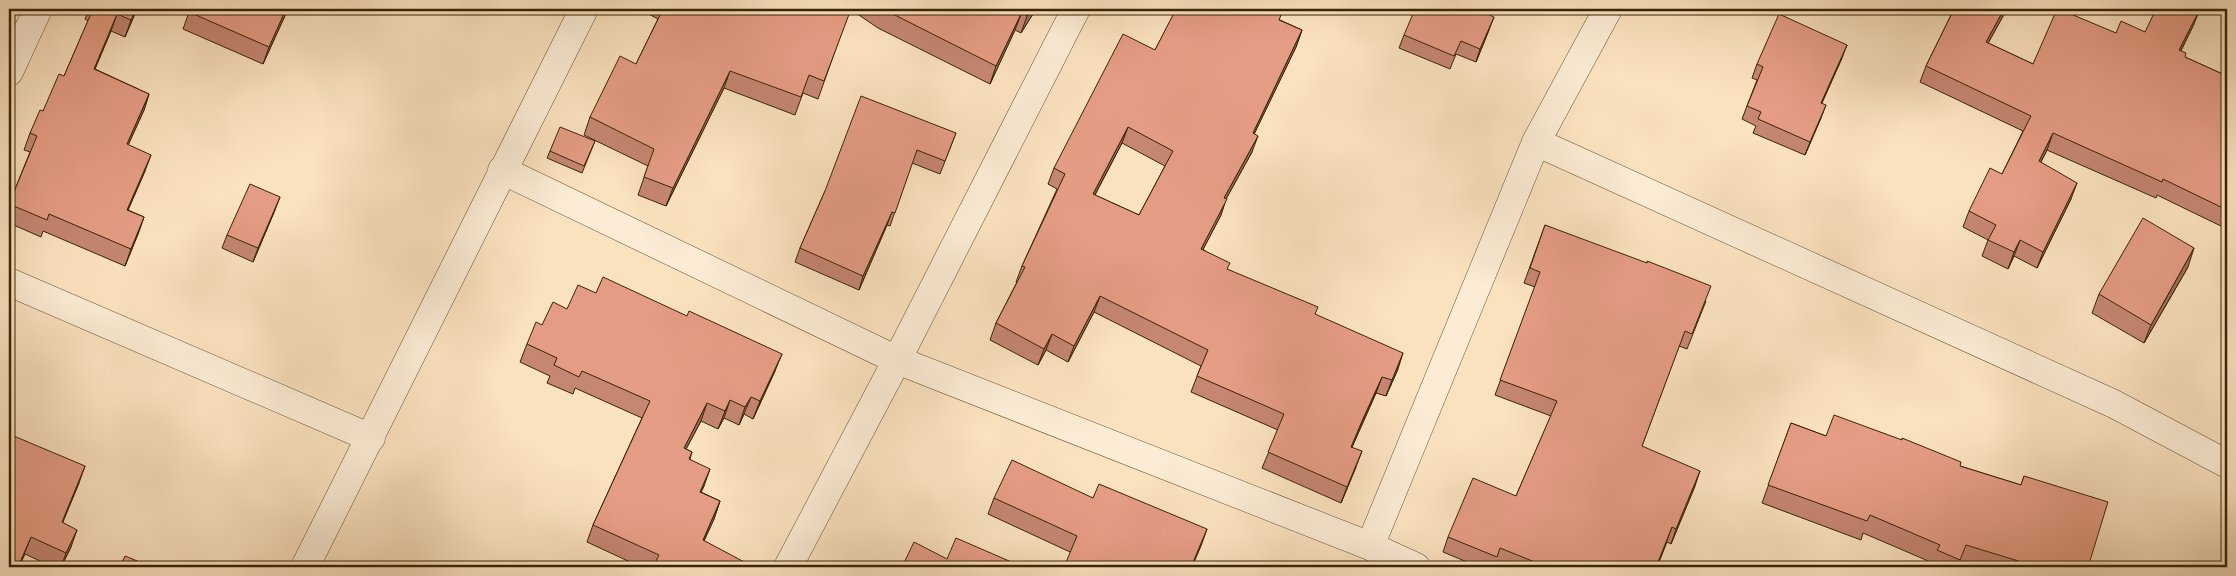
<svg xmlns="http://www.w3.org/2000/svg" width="2236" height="576" viewBox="0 0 2236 576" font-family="Vollkorn,serif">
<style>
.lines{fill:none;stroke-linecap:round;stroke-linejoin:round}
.minor-casing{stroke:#695434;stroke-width:29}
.minor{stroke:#fcecd5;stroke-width:28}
.wall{fill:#c58672;stroke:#382405;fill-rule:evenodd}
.shaded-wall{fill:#a06d5c;stroke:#382405}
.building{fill:#e59c84;stroke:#382405;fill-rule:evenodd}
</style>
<rect width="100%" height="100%" fill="#fbe2bf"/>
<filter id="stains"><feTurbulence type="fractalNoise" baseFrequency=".004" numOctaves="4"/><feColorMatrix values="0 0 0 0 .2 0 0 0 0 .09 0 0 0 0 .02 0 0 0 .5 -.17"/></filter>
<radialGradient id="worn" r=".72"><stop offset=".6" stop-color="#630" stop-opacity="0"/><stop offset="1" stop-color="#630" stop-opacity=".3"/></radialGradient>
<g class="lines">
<g class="minor-casing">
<path id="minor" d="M9,72L38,9
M1536,142L2114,404L2227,464
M502,170L897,360L1370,546L1416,567
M9,282L371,438
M1370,546L1536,142L1608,9
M305,567L584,9
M788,567L897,360L1076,9"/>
</g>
<use href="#minor" class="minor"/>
</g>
<path class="wall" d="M89,9H137L125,37L111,31L95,69L149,94L144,110L128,145L145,171L128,210L144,217L138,234L125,266L43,231L41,237L9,223V204L30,152L24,150L30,133L64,76L88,21L85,19Z
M174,9H288L263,64L183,29L188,15Z
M644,9H1036L1021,33L1015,30L990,84L878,28L850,9L818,99L803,93L795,115L724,88L666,206L638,195L648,166L584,135L590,117L636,64L658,19L643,11Z
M1163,9H1269L1280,20L1302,30L1296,47L1254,134L1252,152L1226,199L1221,215L1203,249L1228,270L1315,315L1398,369L1386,396L1376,393L1352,447L1356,467L1341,503L1262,468L1278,430L1191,392L1201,366L1094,312L1068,362L1046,350L1038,365L990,340L996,323L1017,282H1016L1022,266L1057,189L1048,184L1054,168L1155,50L1174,14ZM1122,143L1165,166L1139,215L1095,195Z
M1954,9H2007L1988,43L2033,64L2116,33L2145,32L2194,24L2181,51L2185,57L2227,76V229L2157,195L2156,198L2047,150L2041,162L2071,199L2037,268L2014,256L2008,269L1982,256L1988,240L1963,227L1969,211L2002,174L2023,131L1920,82L1926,66Z
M1489,30L1476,62L1456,54L1450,69L1399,48L1404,35Z
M1842,58L1822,103L1821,118L1805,155L1753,133L1756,126L1742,119L1757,80L1752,78L1757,64Z
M956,133L940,174L912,163L890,226L887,225L859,290L795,262L800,248L825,191Z
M595,141L582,173L547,158L550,151Z
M275,210L253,262L222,248L227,235Z
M1545,225L1706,301L1687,349L1679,346L1642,446L1695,486L1671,544L1667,542L1657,567H1505L1495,563L1493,567H1479L1443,552L1448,537L1516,496L1551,416L1495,395L1535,287L1524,283Z
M2188,267L2144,343L2092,313L2099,294Z
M567,309L775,371L753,419L744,414L739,425L724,418L718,429L701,421L686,449L692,452L690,459L704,486L701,492L720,501L714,519L704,541L747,567H641L587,542L593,525L642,418L575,388L573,394L547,383L550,376L520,362L527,344L542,325Z
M1791,423L1826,436L1960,466L2021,485L2024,476L2088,567H1972L1959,563L1958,567H1931L1933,563L1863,533L1861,540L1762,503Z
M9,434L79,483L62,523L71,547L61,567H53L25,554L19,567H9Z
M994,498H1093L1201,546L1070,552L988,514Z"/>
<path class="shaded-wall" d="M136,9H137L125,37L131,20Z
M286,9H288L263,64L269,47Z
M1032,9H1036L1021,33L1027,16Z
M2004,9H2007L1980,58L1986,42Z
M2200,9L2194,24L2173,66L2179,50Z
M1022,12L1015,30L990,84L996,66Z
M117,14L111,31L88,85L94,69Z
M1494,17L1489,30L1476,62L1480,49Z
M1302,30L1296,47L1247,149L1253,133Z
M1847,45L1842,58L1816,116L1821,103Z
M730,71L724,88L666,206L673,188Z
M149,94L144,110L121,161L127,144Z
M1826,105L1821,118L1805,155L1810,142Z
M1128,127L1122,143L1087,210L1093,194Z
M2053,133L2047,150L2033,177L2039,161Z
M1258,136L1252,152L1226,199L1221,215L1195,265L1201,249L1224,198Z
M151,155L145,171L121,226L127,210Z
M2077,183L2071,199L2037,268L2043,252Z
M280,197L275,210L253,262L258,248Z
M892,212L887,225L859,290L863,276Z
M144,217L138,234L125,266L131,249Z
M2020,240L2014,256L2008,269L2014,252Z
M2194,248L2188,267L2144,343L2151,325Z
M1100,296L1094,312L1068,362L1074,346Z
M1052,334L1046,350L1038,365L1044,349Z
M1403,353L1398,369L1386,396L1392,380Z
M782,354L775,371L753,419L760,401Z
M1382,377L1376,393L1345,463L1351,447Z
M751,397L744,414L739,425L745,407Z
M730,400L724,418L718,429L725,411Z
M707,403L701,421L677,466L684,448Z
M1362,451L1356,467L1341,503L1347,487Z
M85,466L79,483L56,539L62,522Z
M710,469L704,486L693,509L700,492Z
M1700,471L1695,486L1671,544L1676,529Z
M720,501L714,519L696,558L703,540Z
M1672,527L1657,567H1656Z
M1207,529L1201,546L1192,567H1191Z
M77,530L71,547L61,567L66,553Z
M31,537L19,567H18Z"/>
<path class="building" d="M93,9H136L131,20L117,14L94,69L149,94L127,144L151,155L127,210L144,217L131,249L49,214L47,220L9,204L37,136L30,133L40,110L43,111L59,74L64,76Z
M191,9H286L269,47L189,12Z
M663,9H851L824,81L809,75L801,97L730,71L673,188L644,177L654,149L590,117L620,56L636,64Z
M883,9H1032L1027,16L1022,12L996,66Z
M1176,9H1269L1281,15L1279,20L1302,30L1253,133L1258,136L1224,198L1227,199L1201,249L1230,263L1227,269L1318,307L1315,314L1403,353L1392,380L1382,377L1362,421L1351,447L1362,451L1347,487L1268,452L1284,414L1197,376L1208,350L1100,296L1074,346L1052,334L1044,349L996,323L1025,267L1022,266L1065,174L1054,168L1123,34L1155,50ZM1128,127L1173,151L1139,215L1093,194Z
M1415,9H1476L1494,17L1480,49L1461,41L1454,56L1404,35Z
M1954,9H2004L1986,42L2033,64L2057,9H2059L2116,33L2121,21L2145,32L2156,9H2200L2179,50L2186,53L2185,57L2227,76V210L2163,179L2162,182L2053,133L2039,161L2077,183L2043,252L2020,240L2014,252L1988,240L1996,225L1969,211L1990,168L2002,174L2031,116L1926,66Z
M1779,14L1847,45L1821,103L1826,105L1810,142L1758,119L1761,112L1747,106L1763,67L1757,64Z
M861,96L956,133L945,161L917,150L895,213L892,212L863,276L800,248L825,191Z
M560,127L595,141L584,166L550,151Z
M250,184L280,197L258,248L227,235Z
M2143,218L2194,248L2151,325L2099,294Z
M1545,225L1647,263V261L1711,286L1692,334L1685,331L1642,446L1700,471L1676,529L1672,527L1656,567H1570L1568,566L1567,567H1547L1500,548L1497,557L1448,537L1473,478L1516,496L1557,401L1500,380L1540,272L1530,268Z
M603,277L687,316L689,311L782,354L760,401L751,397L745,407L730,400L725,411L707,403L684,448L692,452L689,459L710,469L700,492L720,501L703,540L748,564L747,567H653L659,555L593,525L650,401L582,371L579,377L554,365L557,358L527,344L536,322L542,325L553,302L567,309L578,285L596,293Z
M1834,415L1902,440V438L1961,462L1960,466L2021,485L2024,476L2108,502L2088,567H2038L1966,545L1960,560L1937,550L1940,545L1870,515L1867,521L1768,485L1791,423L1826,436Z
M9,434L85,466L62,522L77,530L66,553L31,537L18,567H9Z
M1012,460L1093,498L1099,484L1207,529L1191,567H1064L1077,536L994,498Z
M956,538L1023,567H902L914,542L947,559Z
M125,556L152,567H120Z"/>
<rect width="2236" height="576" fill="none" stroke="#fbe2bf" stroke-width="30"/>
<rect x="10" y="10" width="2216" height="556" fill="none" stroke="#382405" stroke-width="2.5"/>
<rect x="15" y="15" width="2206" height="546" fill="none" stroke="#382405"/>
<rect width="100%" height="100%" filter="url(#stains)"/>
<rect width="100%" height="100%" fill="url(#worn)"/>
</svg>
